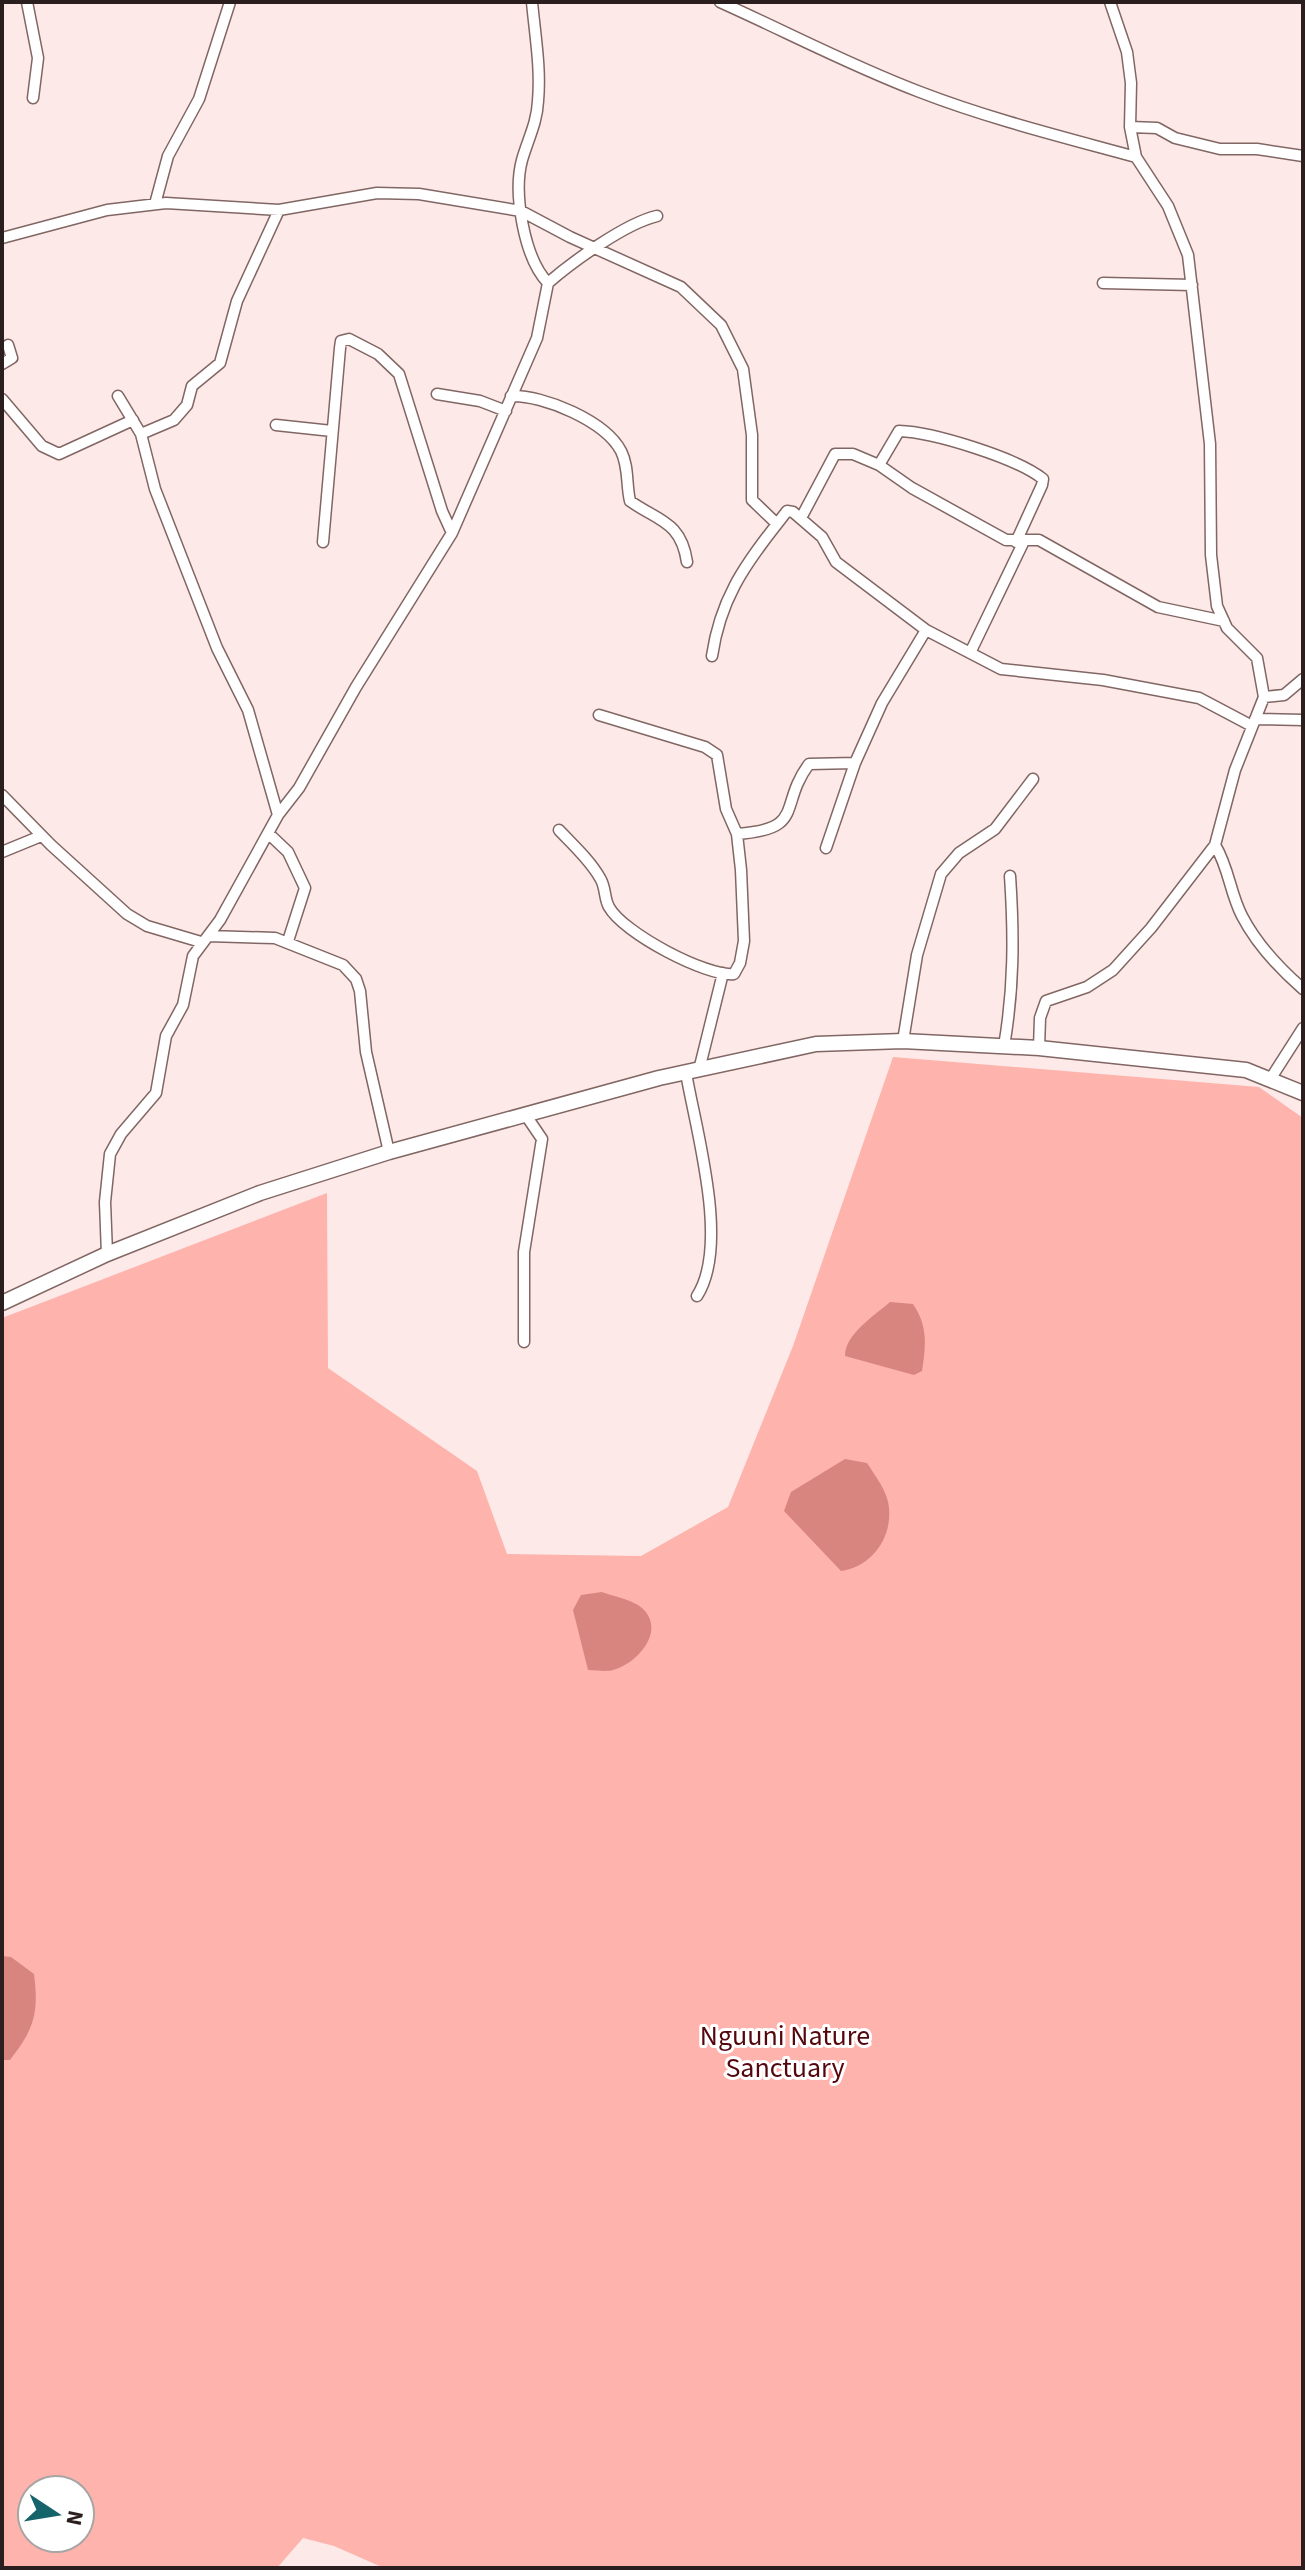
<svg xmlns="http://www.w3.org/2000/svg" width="1305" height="2570" viewBox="0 0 1305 2570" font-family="'Source Sans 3',sans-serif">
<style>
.green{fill:#feb3ad;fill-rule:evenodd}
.water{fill:#d9857f}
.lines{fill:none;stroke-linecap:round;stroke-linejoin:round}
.street-casing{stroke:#816663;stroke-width:13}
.secondary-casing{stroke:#816663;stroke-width:17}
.street{stroke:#fff;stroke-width:10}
.secondary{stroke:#fff;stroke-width:14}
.labels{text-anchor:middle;stroke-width:6;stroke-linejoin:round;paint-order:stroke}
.park-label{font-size:28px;fill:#53060c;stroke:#fff}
</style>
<rect width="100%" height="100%" fill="#fdeae8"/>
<path class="green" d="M893,1057L1259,1087L1303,1118V2568H384L334,2546L303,2538L277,2568H2V1318L327,1193L328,1368L477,1471L507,1554L641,1556L728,1507L793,1346ZM32,2490H80V2538H32Z"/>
<path class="water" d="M890,1302L913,1304C928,1326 926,1345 922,1371L914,1375L845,1356C845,1334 874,1316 890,1302Z
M845,1459L867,1463C876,1477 888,1492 889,1508C892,1539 871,1567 841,1571L784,1511L791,1492Z
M602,1592C613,1596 628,1599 638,1605C669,1626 640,1663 613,1670C606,1672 596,1670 588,1670L573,1610L581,1595Z
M2,1956L11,1957L34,1974C39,2014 34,2029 10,2060H2Z"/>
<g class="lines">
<g class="street-casing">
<path id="street" d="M27,2L38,58L33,98
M720,2C787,32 851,66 920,92C990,119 1063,137 1136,157
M1130,127L1157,128L1175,138L1220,149H1257L1303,156
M155,204L168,156L199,99L230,2
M2,238L107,210L166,203L279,210L377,193L419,194L521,211L570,237L681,287L721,325L743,369L752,435V500L777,524L787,511L793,512L822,537L836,562L926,630L1001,669L1103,680L1199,698L1252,726
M548,283C572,262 626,223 657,216
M1103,283L1192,285
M2,364L12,358L8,345
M437,394L480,401L506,411
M118,396L141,434
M511,396C544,395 605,421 621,451C629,467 626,484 630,501C658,521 681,521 687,562
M2,399L42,446L59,454L133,420
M276,425L332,431
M879,465L899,431C933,432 1017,458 1043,479L1042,485L1016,542
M801,518L835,454H853L879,465L912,488L1006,540H1039L1158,607L1224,621
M323,542L340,348L341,341L349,339L378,354L399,374L442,511L452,533
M970,653L1024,541
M712,656C720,601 743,567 777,524
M1264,697L1284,695L1303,679
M1255,719L1303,720
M2,795L51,845L127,914L147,926L201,942
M278,815L299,788L356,687L452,533L537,338L548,283C524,258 513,193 522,160C528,139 537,123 538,101C541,68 535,35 532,2
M559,830C573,845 590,860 600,878C606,887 604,899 609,907C623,933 707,977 734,974L740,963L744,941L741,870L737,834L726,809L717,755L705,747L599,715
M269,834L288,852L305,888L288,941
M737,834C806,829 778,806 809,764L855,763
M1215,845C1229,868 1230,893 1242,916C1256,943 1280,969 1303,989
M826,848L855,763L882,703L926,630
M2,852L41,836
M208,936L275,938L343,965L356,979L360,991L366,1052L389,1152
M903,1041L917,955L941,874L959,853L995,829L1033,779
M1004,1046C1014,988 1014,935 1010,876
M1039,1048L1040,1018L1046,1001L1087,987L1113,970L1151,928L1215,845L1235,770L1264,697L1257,658L1227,628L1217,606L1211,555L1210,444L1188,255L1168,206L1136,157L1130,127L1131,83L1127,52L1110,2
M699,1070L723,973
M686,1073C696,1131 730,1245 697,1296
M1271,1078L1303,1028
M107,1254L105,1202L110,1154L121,1134L156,1093L166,1036L183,1005L193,956L220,920L278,815L248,710L217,648L155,489L141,434L174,420L187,405L192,386L220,363L237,301L279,210
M524,1342V1252L542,1139L525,1114"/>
</g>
<g class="secondary-casing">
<path id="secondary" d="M2,1303L107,1254L260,1193L389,1152L659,1078L816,1044L903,1041L1039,1048L1246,1070L1303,1093"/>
</g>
<use href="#street" class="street"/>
<use href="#secondary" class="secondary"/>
</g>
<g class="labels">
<g class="park-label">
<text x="785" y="2045">Nguuni Nature<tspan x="785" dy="32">Sanctuary</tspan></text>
</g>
</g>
<rect width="1305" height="2570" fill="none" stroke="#2a1f1e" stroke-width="8"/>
<g transform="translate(56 2514) rotate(102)"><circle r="38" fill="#ffffff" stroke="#aaa5a5" stroke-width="2"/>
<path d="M0-6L14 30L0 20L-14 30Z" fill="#16646b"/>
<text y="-12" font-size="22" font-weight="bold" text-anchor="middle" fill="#2a1f1e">N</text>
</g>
</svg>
